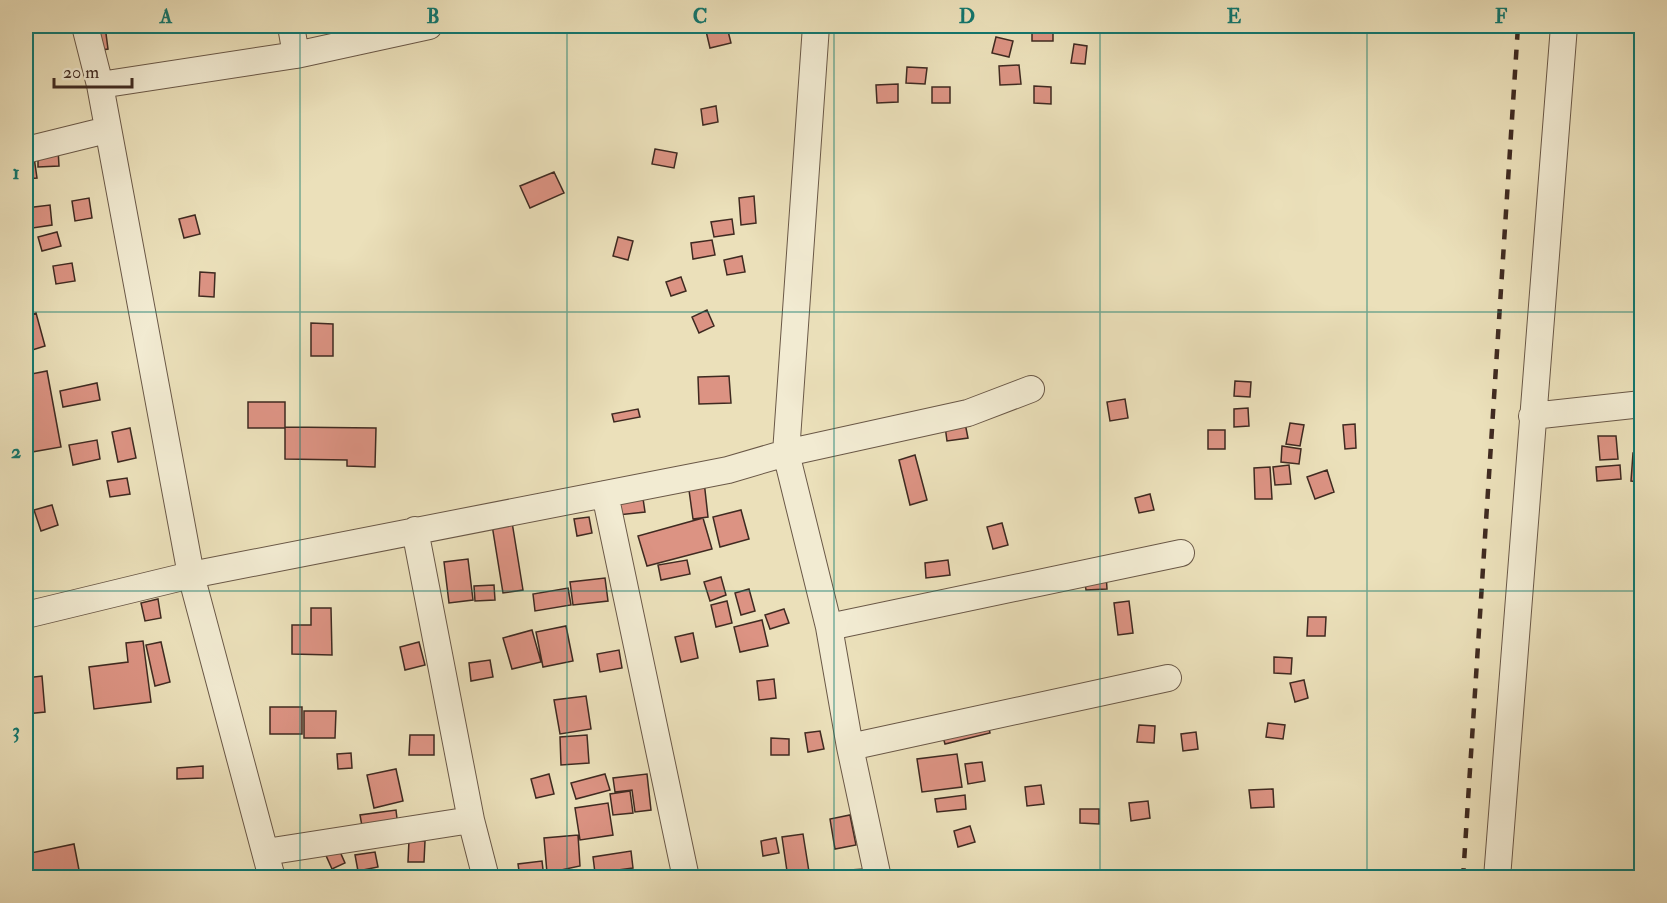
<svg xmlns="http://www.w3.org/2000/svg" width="1667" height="903" viewBox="0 0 1667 903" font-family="'IM FELL Double Pica',serif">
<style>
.building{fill:#dc9383;stroke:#3f2a21;stroke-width:1.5}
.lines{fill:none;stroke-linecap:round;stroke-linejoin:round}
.street-casing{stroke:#6a5847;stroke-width:28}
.street{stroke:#f2ebd2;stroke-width:26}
.rail{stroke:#3f2a21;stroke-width:4.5;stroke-dasharray:10 10;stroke-linecap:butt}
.grid{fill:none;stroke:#0f766e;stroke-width:1.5;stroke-opacity:0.55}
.neatline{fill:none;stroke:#0f766e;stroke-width:2}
.grid-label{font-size:20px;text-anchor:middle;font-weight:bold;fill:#0f766e}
</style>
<rect width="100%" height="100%" fill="#ebe0ba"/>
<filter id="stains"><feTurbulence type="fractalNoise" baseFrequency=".00333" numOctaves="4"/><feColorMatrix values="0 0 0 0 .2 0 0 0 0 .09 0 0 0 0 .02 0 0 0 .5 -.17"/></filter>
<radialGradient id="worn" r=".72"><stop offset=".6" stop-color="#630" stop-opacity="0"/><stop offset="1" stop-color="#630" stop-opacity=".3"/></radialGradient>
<path class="building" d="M91,26H105L108,49L95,51Z
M1032,26H1053V41H1032Z
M727,27L731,43L710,48L706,31Z
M996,37L1013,41L1009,57L992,53Z
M1074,44L1087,46L1085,64L1071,63Z
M1019,65L1021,84L1000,85L999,66Z
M907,67L927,68L925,84L906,83Z
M898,84V102L877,103L876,85Z
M1034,86L1051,87V104L1034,103Z
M932,87H950V103H932Z
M716,106L718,122L703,125L701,109Z
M58,149L59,166L38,167V150Z
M655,149L677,153L674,168L652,164Z
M34,157L37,178L26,179V158Z
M554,172L564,193L530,208L520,186Z
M754,196L756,223L741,225L739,198Z
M89,198L92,218L75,221L72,201Z
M50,205L52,225L26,229V208Z
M195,215L200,234L184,238L179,219Z
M732,219L734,234L714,237L711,222Z
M57,232L61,246L42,251L38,237Z
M618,237L633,241L628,260L613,256Z
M712,240L715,255L693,259L691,243Z
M742,256L745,272L727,275L724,260Z
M72,263L75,281L56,284L53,266Z
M26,266L33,299L26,301Z
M200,272L215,273L214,297L199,296Z
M681,277L686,291L671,296L666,282Z
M707,310L714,326L699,333L692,317Z
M36,313L45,346L26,352V317Z
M311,323L333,324V356H311Z
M47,371L61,447L26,453V375Z
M729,376L731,403L699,404L698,377Z
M1235,381L1251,382L1250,397L1234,396Z
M97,383L100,400L63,407L60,391Z
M1125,399L1128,418L1110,421L1107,402Z
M248,402H285V428H248Z
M1248,408L1249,426L1234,427V409Z
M638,409L640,417L614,422L612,414Z
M965,423L968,438L947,441L945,426Z
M1290,423L1304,425L1300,446L1286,444Z
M1355,424L1356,448L1345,449L1343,425Z
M285,427L376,428L375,467L347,466V460L285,459Z
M130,428L136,458L118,462L112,432Z
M1208,430H1225V449H1208Z
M1598,436H1616L1618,459L1600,460Z
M97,440L100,459L73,465L69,445Z
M1282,446L1301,449L1299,464L1281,462Z
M1633,453L1642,454V482L1631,481Z
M915,455L927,500L910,505L899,460Z
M1289,465L1291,484L1275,485L1273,467Z
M1620,465L1621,479L1597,481L1596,467Z
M1270,467L1272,499H1255L1254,468Z
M1327,470L1334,492L1315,499L1307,477Z
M127,478L130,494L110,497L107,481Z
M704,481L708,517L693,519L688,483Z
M641,485L645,512L618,515L614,489Z
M1150,494L1154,510L1139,513L1135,498Z
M52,505L58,525L41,531L34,510Z
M741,510L749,539L720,547L713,517Z
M589,517L592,533L577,536L574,519Z
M703,518L712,549L647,566L638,536Z
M512,522L523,590L503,593L492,525Z
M1002,523L1008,545L993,549L987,527Z
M468,559L473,600L449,603L444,562Z
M687,560L690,574L661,580L658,565Z
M948,560L950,575L926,578L925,563Z
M1106,574L1107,589L1086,590L1084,576Z
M721,577L726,595L710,601L704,582Z
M605,578L608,601L573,605L570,582Z
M494,585L495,600L475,601L474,586Z
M568,588L571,605L535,611L533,594Z
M749,589L755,611L741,615L735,593Z
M158,599L161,618L145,621L141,603Z
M727,601L732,623L716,627L711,605Z
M1129,601L1133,633L1118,635L1114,603Z
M311,608H331L332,655L292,654V625H311Z
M784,609L789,623L770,629L765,615Z
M1308,617H1326L1325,636H1307Z
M762,620L768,646L740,652L734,627Z
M566,626L573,661L543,667L536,632Z
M532,630L541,662L512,669L503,638Z
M693,633L698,658L681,662L675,637Z
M143,641L151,702L94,709L89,667L128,662L126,643Z
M161,642L170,682L155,686L146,645Z
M419,642L425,665L405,670L400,647Z
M619,650L622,668L600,672L597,654Z
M1274,657L1292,658L1291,674L1274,673Z
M490,660L493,677L471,681L469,663Z
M42,676L45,712L26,714V678Z
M774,679L776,698L759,700L757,681Z
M1304,680L1308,698L1295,702L1290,683Z
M586,696L591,729L560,734L554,700Z
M270,707H302V734H270Z
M304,711H336L335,738H304Z
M986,715L990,733L945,744L940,726Z
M1268,723L1285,725L1283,739L1266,737Z
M1139,725L1155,726L1154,743L1137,742Z
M820,731L824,749L808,752L805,733Z
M1196,732L1198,749L1183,751L1181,734Z
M410,735H434V755H409Z
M587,735L589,763L561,765L560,737Z
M771,738L789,739V755H771Z
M351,753L352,768L338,769L337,754Z
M957,754L962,787L922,792L917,759Z
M982,762L985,781L968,784L965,764Z
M203,766V778L177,779V768Z
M396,769L403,801L374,808L367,775Z
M549,774L554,794L536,798L531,779Z
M605,774L610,790L576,799L571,783Z
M647,774L651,810L635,812L632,790L615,792L613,778Z
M1041,785L1044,804L1027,806L1025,787Z
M1273,789L1274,807L1251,808L1249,790Z
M630,791L633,813L613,815L610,794Z
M965,795L966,809L937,812L935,799Z
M1148,801L1150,818L1131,821L1129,803Z
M608,803L613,835L580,840L575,808Z
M1080,809H1099V824L1080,823Z
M396,810L398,827L363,832L360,815Z
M850,815L856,845L835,849L830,819Z
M970,826L975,842L958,847L954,831Z
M803,834L810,878H788L782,837Z
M578,835L580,866L547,873L544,838Z
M776,838L779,853L763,856L761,841Z
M409,840L425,841L424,862H408Z
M74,844L80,875L26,878V854Z
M337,845L345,863L332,869L324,851Z
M631,851L633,868L595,873L593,857Z
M375,852L378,867L358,871L355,855Z
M542,861L544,878H520L518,864Z
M865,869L866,878H851L850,870Z"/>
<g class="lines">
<g class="street-casing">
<path id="street" d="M85,26L100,85L191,575L272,878
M291,26L296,55
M816,26L786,453L829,627L850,747L878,878
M100,85L296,55L429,26
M26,150L107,130
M1532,416L1642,404
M605,494L686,878
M415,530L471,820L486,878
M26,615L191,575L728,470L786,453L968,413L1031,389
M829,627L1181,553
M850,747L1168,678
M266,852L471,820
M1497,878L1564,26"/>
</g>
<use href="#street" class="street"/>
<path class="rail" d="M1463,878L1518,26"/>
</g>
<path class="grid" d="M300,26V878M567,26V878M834,26V878M1100,26V878M1367,26V878M26,312H1642M26,591H1642"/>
<rect width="1667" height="903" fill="none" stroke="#ebe0ba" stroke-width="66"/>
<path d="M54 78v9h78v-9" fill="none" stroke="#3f2a21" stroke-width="3"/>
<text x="63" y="78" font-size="18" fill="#3f2a21" stroke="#f2ebd2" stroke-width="4.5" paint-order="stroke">20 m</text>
<rect x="33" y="33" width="1601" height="837" class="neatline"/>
<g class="grid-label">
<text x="166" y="23">A</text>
<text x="433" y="23">B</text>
<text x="700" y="23">C</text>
<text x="967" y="23">D</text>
<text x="1234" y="23">E</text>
<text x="1501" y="23">F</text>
<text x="16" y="179">1</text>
<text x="16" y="458">2</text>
<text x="16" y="737">3</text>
</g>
<rect width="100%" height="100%" filter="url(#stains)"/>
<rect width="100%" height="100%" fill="url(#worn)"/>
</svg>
